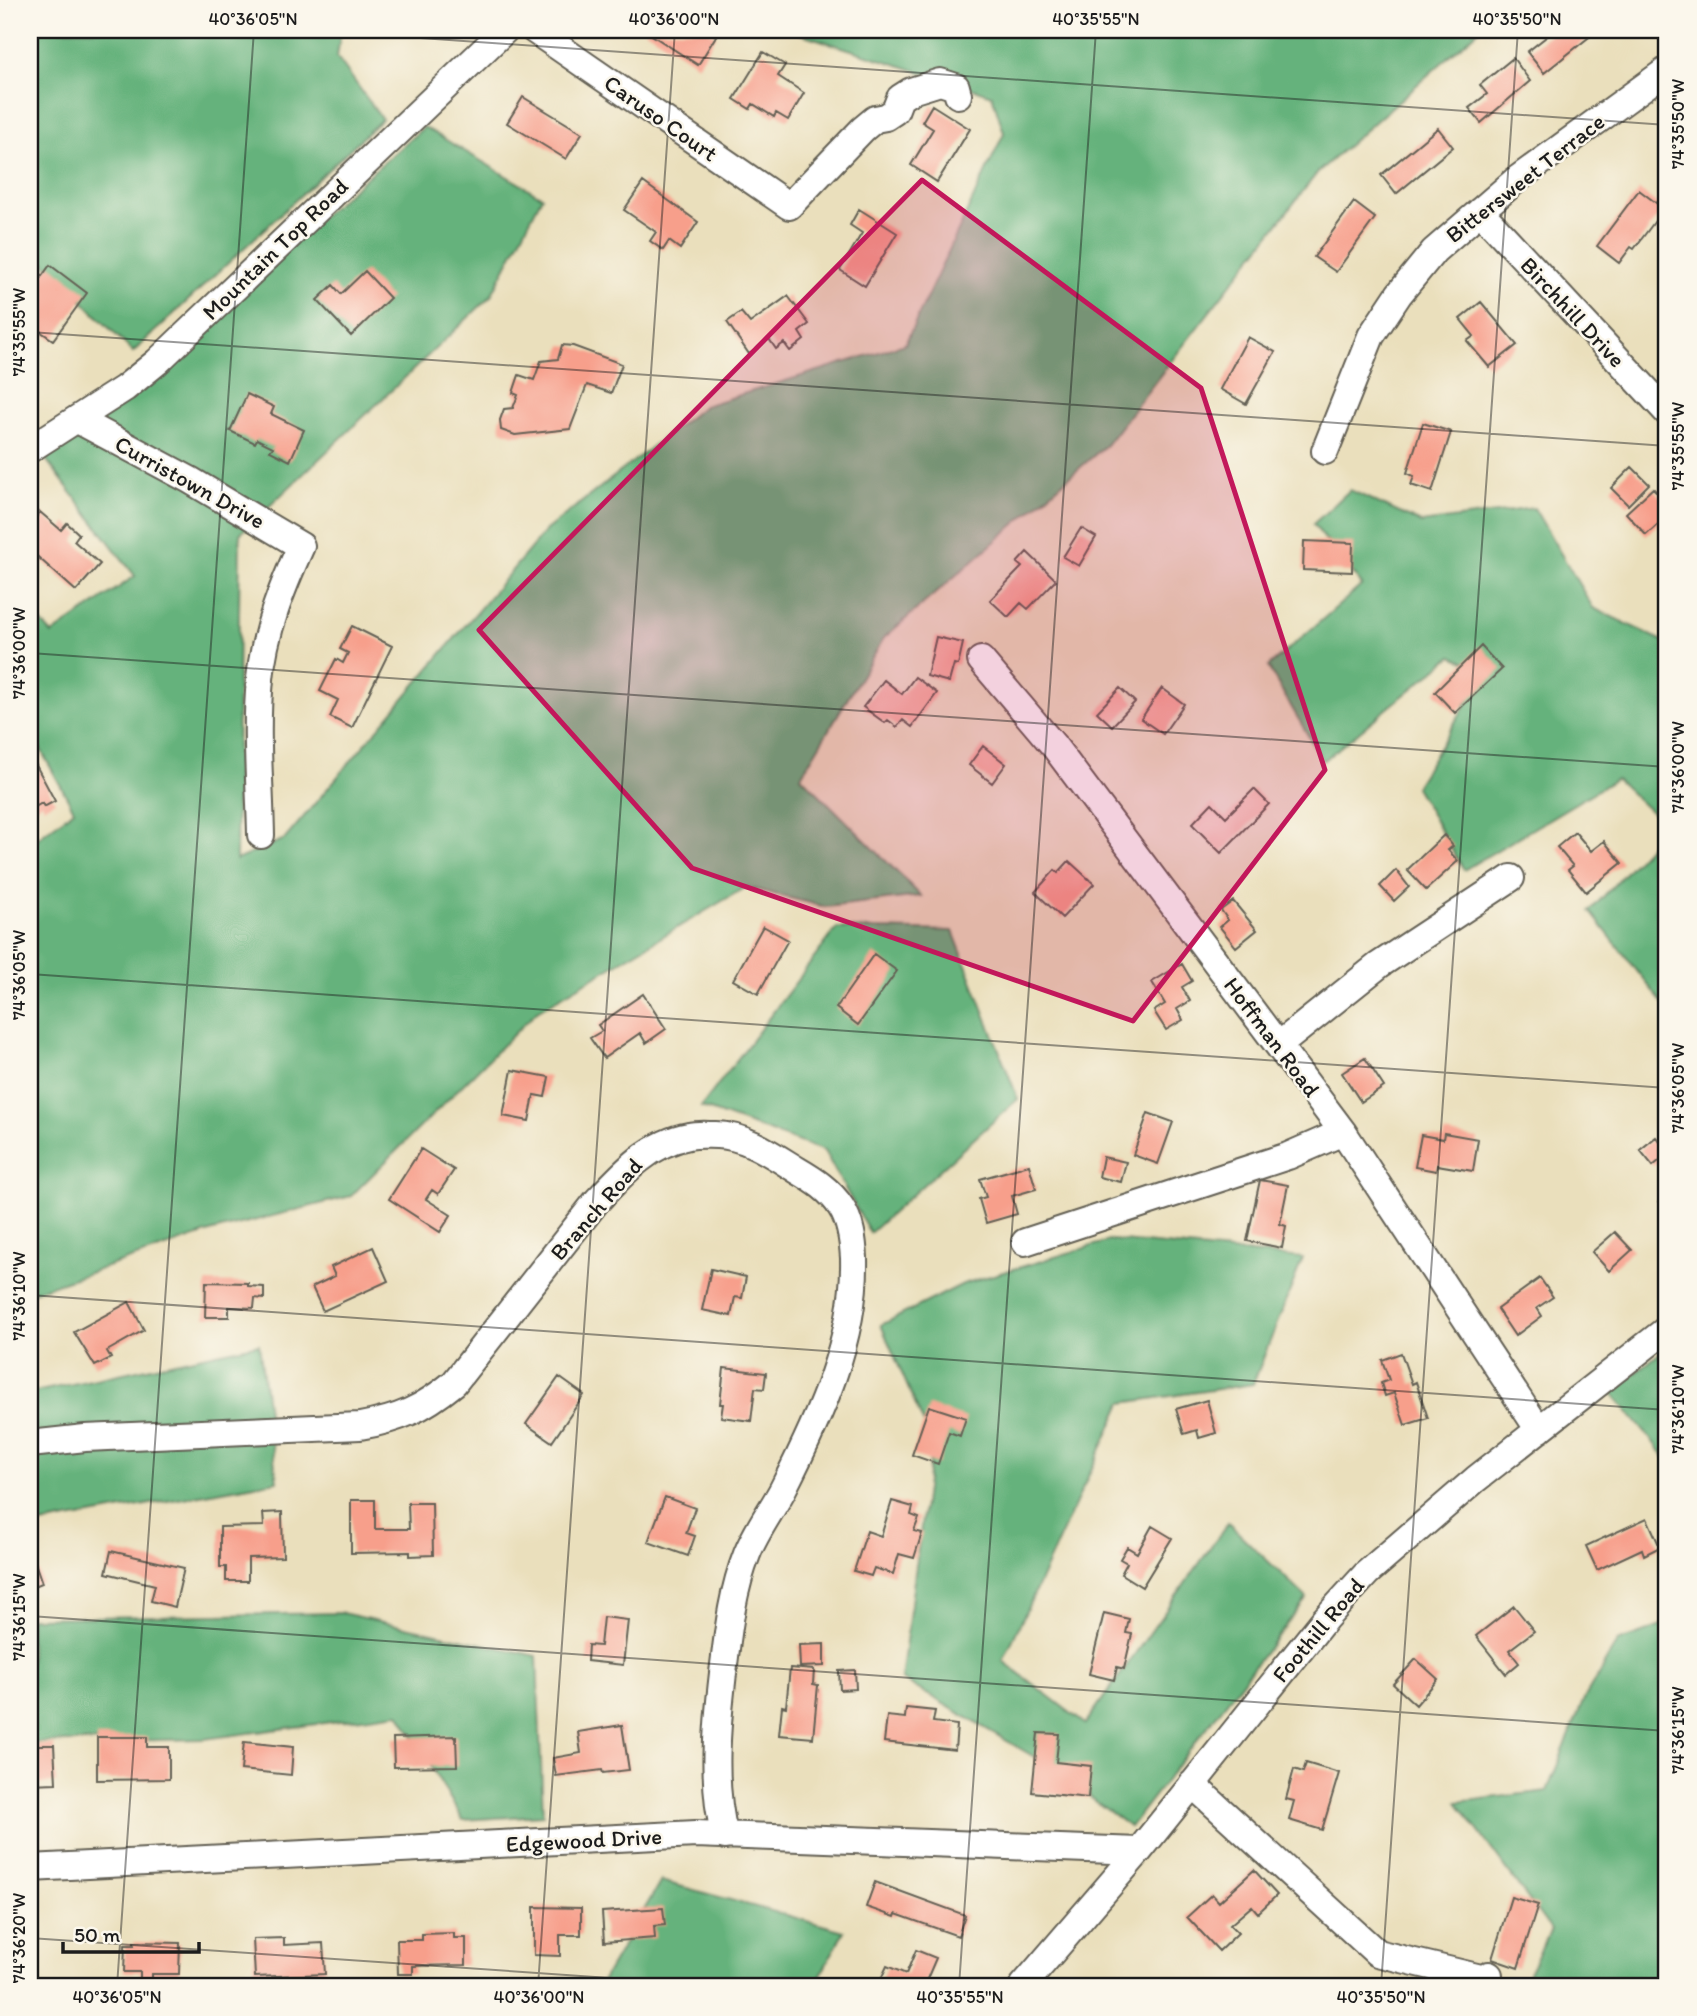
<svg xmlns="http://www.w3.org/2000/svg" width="1697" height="2016" viewBox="0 0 1697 2016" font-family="Itim,sans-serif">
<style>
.forest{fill:#65b27b;stroke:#40674c;stroke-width:2}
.building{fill:#f79f8b}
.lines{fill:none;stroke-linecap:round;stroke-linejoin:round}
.minor-casing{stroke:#646054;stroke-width:30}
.minor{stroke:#fff;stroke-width:26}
.marked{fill:#c2185b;fill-opacity:0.2;stroke:#c2185b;stroke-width:5;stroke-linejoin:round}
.ticks{fill:none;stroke:#1c1c1c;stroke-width:2;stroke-opacity:0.45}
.labels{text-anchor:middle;stroke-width:5;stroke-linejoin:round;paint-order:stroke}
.street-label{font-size:23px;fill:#1c1c1c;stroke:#fbf7ec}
.neatline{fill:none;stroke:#1c1c1c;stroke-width:2.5}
.ticks-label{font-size:18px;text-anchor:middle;fill:#1c1c1c}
</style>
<rect width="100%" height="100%" fill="#fbf7ec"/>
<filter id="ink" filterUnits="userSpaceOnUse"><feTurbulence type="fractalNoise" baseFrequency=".0143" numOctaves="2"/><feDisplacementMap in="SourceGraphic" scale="14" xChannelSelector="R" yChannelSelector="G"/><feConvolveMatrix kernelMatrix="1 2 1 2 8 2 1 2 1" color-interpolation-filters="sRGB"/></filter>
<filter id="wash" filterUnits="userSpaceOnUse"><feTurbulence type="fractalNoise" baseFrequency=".00686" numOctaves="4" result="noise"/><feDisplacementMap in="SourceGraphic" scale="28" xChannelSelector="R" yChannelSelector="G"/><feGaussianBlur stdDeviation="1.57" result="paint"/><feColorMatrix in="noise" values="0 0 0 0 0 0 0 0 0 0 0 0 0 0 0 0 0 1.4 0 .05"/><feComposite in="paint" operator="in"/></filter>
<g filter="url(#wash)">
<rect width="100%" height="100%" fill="#eadfbc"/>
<path class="forest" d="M30,30H341L337,57L382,119L133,352L30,248Z
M789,30H1479L1318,172L1106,445L884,638L801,776L921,896L826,907L746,887L537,1011L351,1196L213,1231L30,1293V844L74,810L30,730V610L52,634L135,576L45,458L424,127L542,197L491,296L240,534L236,860L285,839L546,530L704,406L905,344L1004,133L992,95Z
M1350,490L1421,523L1534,508L1593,608L1667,643V1009L1590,911L1667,827L1616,779L1464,870L1415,787L1487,670L1452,656L1323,761L1268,667L1362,585L1313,524Z
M837,928L953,931L1018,1099L870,1233L824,1151L701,1107Z
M1112,1240L1303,1258L1253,1384L1122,1403L1003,1661L1085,1724L1228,1523L1307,1598L1130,1827L1043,1762L901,1679L932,1443L881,1325L963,1284Z
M259,1344L277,1481L30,1526V1393Z
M1667,1347V1459L1612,1393Z
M342,1613L537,1656L543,1815L463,1820L399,1713L204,1739L30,1743V1618Z
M1667,1624V1986H1522L1551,1930L1457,1802L1547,1791L1584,1699L1617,1642Z
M661,1881L844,1931L815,1986H569L600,1985Z"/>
<g id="blocks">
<path class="building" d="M644,30H706L716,36L698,65Z
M1555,30H1598L1544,73L1527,52Z
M763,52L785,65L778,76L804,93L788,120L776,113L774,117L753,104L750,109L734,99Z
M1513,58L1530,81L1481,123L1469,108L1487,94L1480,85Z
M523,97L582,133L566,159L507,123Z
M932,105L970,129L937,182L911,165L933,129L922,122Z
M1438,128L1453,147L1396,194L1381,175Z
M643,182L698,222L680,249L669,241L663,250L650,241L656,232L624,210Z
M1639,190L1664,209L1634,249L1631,247L1619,263L1597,246Z
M1354,202L1375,218L1336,272L1314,257Z
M859,209L897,233L865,286L840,270L862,233L850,225Z
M50,265L87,293L53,340L34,327L38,322L30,316V309L35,302L30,298V293Z
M365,271L390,298L351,336L317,300L333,285L341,294Z
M788,296L809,324L799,332L804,340L790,351L784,343L776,349L769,339L749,354L727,322L741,312L750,323Z
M1481,302L1517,345L1489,367L1467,341L1474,336L1460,319Z
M1248,337L1275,352L1246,404L1220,389Z
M562,345L573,346L622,364L611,393L587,385L570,429L515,435L501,430L500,420L504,409L513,408L518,395L513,393L519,375L534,380L541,361L558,359Z
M247,394L274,407L271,414L304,430L290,461L270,451L273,447L257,439L255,443L230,431Z
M1423,423L1451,432L1432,492L1411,485L1414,476L1407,473Z
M1632,467L1649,484L1628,505L1611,488Z
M1653,488L1667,503V516L1646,535L1626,513Z
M40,512L61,530L67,523L79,534L74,541L100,564L76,591L30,550V525Z
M1081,528L1096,537L1079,566L1063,557Z
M1304,541L1353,543L1352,572L1303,570Z
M1027,552L1056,580L1028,609L1021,603L1008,617L990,600L1022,567L1017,563Z
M352,626L392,646L352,728L330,717L338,700L320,691L336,659L343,663L348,653L340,649Z
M936,637L963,643L958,665L954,664L949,682L927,676Z
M1481,646L1502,669L1455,713L1435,692Z
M915,677L937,693L912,727L903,720L897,727L888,720L885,723L863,707L884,680L902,694Z
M1120,688L1135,702L1112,726L1097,712Z
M1162,688L1184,704L1163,734L1141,719Z
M983,746L1006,764L992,783L969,765Z
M30,754L55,801L44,807L42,803L30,810Z
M1254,789L1269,804L1221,853L1192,824L1212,803L1226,817Z
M1575,832L1591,851L1604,841L1622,863L1586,892L1568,870L1573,866L1557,847Z
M1444,835L1453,846L1448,850L1458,861L1426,890L1407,870Z
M1069,861L1094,884L1062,918L1035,892L1055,870L1058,873Z
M1396,870L1409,887L1394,901L1380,886Z
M1233,901L1257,930L1236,947L1220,927L1228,920L1221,910Z
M763,926L788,940L758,994L733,980Z
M874,954L897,971L858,1025L836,1008Z
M1182,964L1192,981L1182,987L1190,1001L1177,1009L1183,1020L1166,1030L1154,1011L1165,1004L1152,982Z
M643,994L666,1029L646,1043L640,1033L604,1058L590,1038L602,1031L598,1025Z
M1365,1058L1384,1087L1361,1102L1342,1073Z
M512,1070L549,1077L545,1097L534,1095L529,1121L503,1116Z
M1148,1113L1173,1122L1158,1164L1133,1155Z
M1444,1133L1478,1139L1473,1171L1437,1165L1436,1171L1415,1167L1421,1135L1443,1139Z
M1656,1137L1667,1150V1154L1653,1166L1640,1150Z
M421,1149L454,1170L438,1194L432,1190L426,1199L451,1215L440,1232L389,1199Z
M1103,1157L1126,1162L1121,1182L1099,1177Z
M1029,1165L1036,1189L1012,1196L1017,1214L986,1223L979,1199L986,1197L980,1179Z
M1260,1180L1288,1185L1280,1224L1286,1226L1282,1248L1247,1241Z
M1667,1194V1211L1659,1201Z
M1615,1232L1632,1250L1609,1271L1592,1252Z
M373,1247L388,1281L323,1311L312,1287L335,1276L331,1267Z
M711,1269L746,1277L742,1298L735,1297L731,1316L702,1310Z
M1540,1278L1553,1297L1537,1308L1542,1316L1515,1336L1497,1309Z
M206,1282L248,1283V1286L264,1287V1299L255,1298L254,1308L229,1307V1317H205Z
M129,1302L144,1330L107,1351L111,1358L95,1366L74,1332Z
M1401,1353L1412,1384L1416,1382L1428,1418L1405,1425L1394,1393L1385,1396L1381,1383L1389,1380L1382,1360Z
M724,1368L766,1373L764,1389L755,1388L751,1421L721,1417L723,1404H720Z
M559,1377L584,1395L552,1442L526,1424Z
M1207,1400L1216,1433L1199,1438L1197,1430L1184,1434L1176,1409Z
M929,1406L966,1418L960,1436L949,1432L938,1464L912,1455Z
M665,1497L695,1508L686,1533L695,1536L688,1556L648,1542Z
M351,1500H375V1529H409L408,1503H432L433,1555L410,1556V1552L351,1553Z
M892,1501L913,1507L911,1515L919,1518L914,1531L922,1533L914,1558L899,1554L893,1574L874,1568L871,1576L854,1571L867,1531L881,1536Z
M282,1512L283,1557L248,1558V1581H226V1567H220V1527L264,1526L263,1513Z
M1647,1518L1660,1547L1644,1555L1642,1549L1597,1570L1586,1546Z
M1152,1526L1172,1538L1142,1587L1121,1574L1127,1563L1120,1559L1127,1547L1137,1553Z
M111,1551L184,1568L175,1607L151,1601L155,1585L106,1573Z
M32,1554L42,1583L30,1588V1555Z
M1514,1606L1534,1631L1509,1650L1519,1663L1506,1674L1476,1636Z
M1104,1613L1129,1619L1126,1633L1132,1634L1124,1669L1117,1667L1114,1680L1089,1674Z
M603,1617L628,1620L623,1665L587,1661L588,1645L600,1646Z
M824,1644V1666L800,1667L799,1645Z
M1416,1659L1438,1679L1416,1705L1393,1684Z
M790,1668L814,1670L813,1684L818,1685L813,1738L779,1735L782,1706L786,1707Z
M855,1670L856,1689L840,1690L839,1671Z
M906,1708L935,1711L933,1722L957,1725L955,1750L884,1742L887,1716L905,1718Z
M622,1725L629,1770L603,1773L602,1770L556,1776L553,1758L581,1753L578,1732Z
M1038,1733L1059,1734L1056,1762L1091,1766L1088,1798L1032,1792Z
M456,1736L457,1766L394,1767L393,1738Z
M97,1737H147V1747H169V1779L97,1780Z
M244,1742L293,1747L291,1775L241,1770Z
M35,1745H54L56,1783L30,1784V1756L36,1755Z
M1306,1763L1339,1773L1322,1830L1289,1820L1294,1801L1286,1799L1294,1769L1303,1772Z
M1254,1870L1277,1895L1258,1913L1252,1906L1230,1925L1238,1933L1219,1951L1187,1917L1212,1894L1219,1902Z
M875,1882L965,1915L958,1936L896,1914L895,1917L866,1907Z
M1511,1897L1538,1905L1518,1968L1492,1959Z
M534,1907L581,1908V1935H560V1956L534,1955Z
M663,1908L665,1925L654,1926L655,1938L604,1942L602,1912Z
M454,1933V1938H466V1965L413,1966V1974H398L397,1940H422V1934Z
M284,1938V1945L323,1943L325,1974L255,1977L253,1939Z
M134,1942L180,1943L179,1974H152V1986L140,1985V1972H124L125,1945H134Z
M916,1950L936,1958L924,1986L878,1985L887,1966L906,1974Z"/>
</g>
</g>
<g filter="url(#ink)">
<use href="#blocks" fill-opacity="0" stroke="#646054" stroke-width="2"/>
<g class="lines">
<g class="minor-casing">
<path id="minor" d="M534,30L789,206L863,129L875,119L886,117L895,111L900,98L911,91L940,82L956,87L958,95
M1480,211L1667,412
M78,420L190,480L301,546C282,588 264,632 260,679C255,731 260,784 261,835
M30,449L125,388L157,362L505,30
M1325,451L1371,336L1399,294L1434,251L1516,180L1667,70
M981,660L1054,746L1343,1132L1539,1430
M1279,1045L1379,965L1511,878
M1025,1242L1288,1156L1343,1132
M30,1444L85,1438L360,1426C400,1419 422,1409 454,1383L596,1202C622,1174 649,1143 689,1136C697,1134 707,1135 716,1135C745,1135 773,1155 797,1170C814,1180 830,1190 841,1207C851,1222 853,1241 854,1258C856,1339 819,1418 783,1489C772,1510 756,1531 747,1554C732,1592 728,1632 723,1673C717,1725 711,1785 725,1836
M1192,1784L1377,1953L1485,1979L1489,1975
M30,1868L696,1834L1139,1851
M1023,1986L1139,1851L1325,1619L1367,1573L1476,1479L1667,1329"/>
</g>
<use href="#minor" class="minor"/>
</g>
</g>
<path class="marked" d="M922,180L1201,388L1325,770L1133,1021L692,868L479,630Z"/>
<path class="ticks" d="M306,30L1667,125M30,332L1667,446M30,653L1667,767M30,974L1667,1088M30,1295L1667,1410M30,1616L1667,1731M30,1938L726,1986M117,1986L254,30M538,1986L675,30M959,1986L1096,30M1381,1986L1518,30"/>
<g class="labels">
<g class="street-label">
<text transform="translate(661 118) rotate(35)" y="8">Caruso Court</text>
<text transform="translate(1525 178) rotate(-38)" y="8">Bittersweet Terrace</text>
<text transform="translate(275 249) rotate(-44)" y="8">Mountain Top Road</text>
<text transform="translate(1573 312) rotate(47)" y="8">Birchhill Drive</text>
<text transform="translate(190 482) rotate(29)" y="8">Curristown Drive</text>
<text transform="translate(1272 1037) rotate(53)" y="8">Hoffman Road</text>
<text transform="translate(596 1209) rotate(-49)" y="8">Branch Road</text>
<text transform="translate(1318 1630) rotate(-50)" y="8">Foothill Road</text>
<text transform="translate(584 1840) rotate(-3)" y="8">Edgewood Drive</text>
</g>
</g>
<rect width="1697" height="2016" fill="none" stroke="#fbf7ec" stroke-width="77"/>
<path d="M63 1942v10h136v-10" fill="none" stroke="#1c1c1c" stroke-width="3.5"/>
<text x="74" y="1942" font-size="21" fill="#1c1c1c" stroke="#fbf7ec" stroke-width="5" paint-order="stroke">50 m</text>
<rect x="38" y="38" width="1620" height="1940" class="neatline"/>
<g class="ticks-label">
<text x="253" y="25">40°36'05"N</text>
<text x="674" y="25">40°36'00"N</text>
<text x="1096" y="25">40°35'55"N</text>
<text x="1517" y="25">40°35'50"N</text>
<text transform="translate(1678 124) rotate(-90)" y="6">74°35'50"W</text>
<text transform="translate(19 332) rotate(-90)" y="6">74°35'55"W</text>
<text transform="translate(1678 446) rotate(-90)" y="6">74°35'55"W</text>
<text transform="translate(19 653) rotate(-90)" y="6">74°36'00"W</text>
<text transform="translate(1678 767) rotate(-90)" y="6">74°36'00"W</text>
<text transform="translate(19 975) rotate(-90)" y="6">74°36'05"W</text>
<text transform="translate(1678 1088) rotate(-90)" y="6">74°36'05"W</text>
<text transform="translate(19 1296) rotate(-90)" y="6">74°36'10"W</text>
<text transform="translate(1678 1409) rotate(-90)" y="6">74°36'10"W</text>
<text transform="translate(19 1617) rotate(-90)" y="6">74°36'15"W</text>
<text transform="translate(1678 1730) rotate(-90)" y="6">74°36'15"W</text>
<text transform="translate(19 1938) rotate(-90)" y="6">74°36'20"W</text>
<text x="117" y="2003">40°36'05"N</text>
<text x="539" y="2003">40°36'00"N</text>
<text x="960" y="2003">40°35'55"N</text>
<text x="1381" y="2003">40°35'50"N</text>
</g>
</svg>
